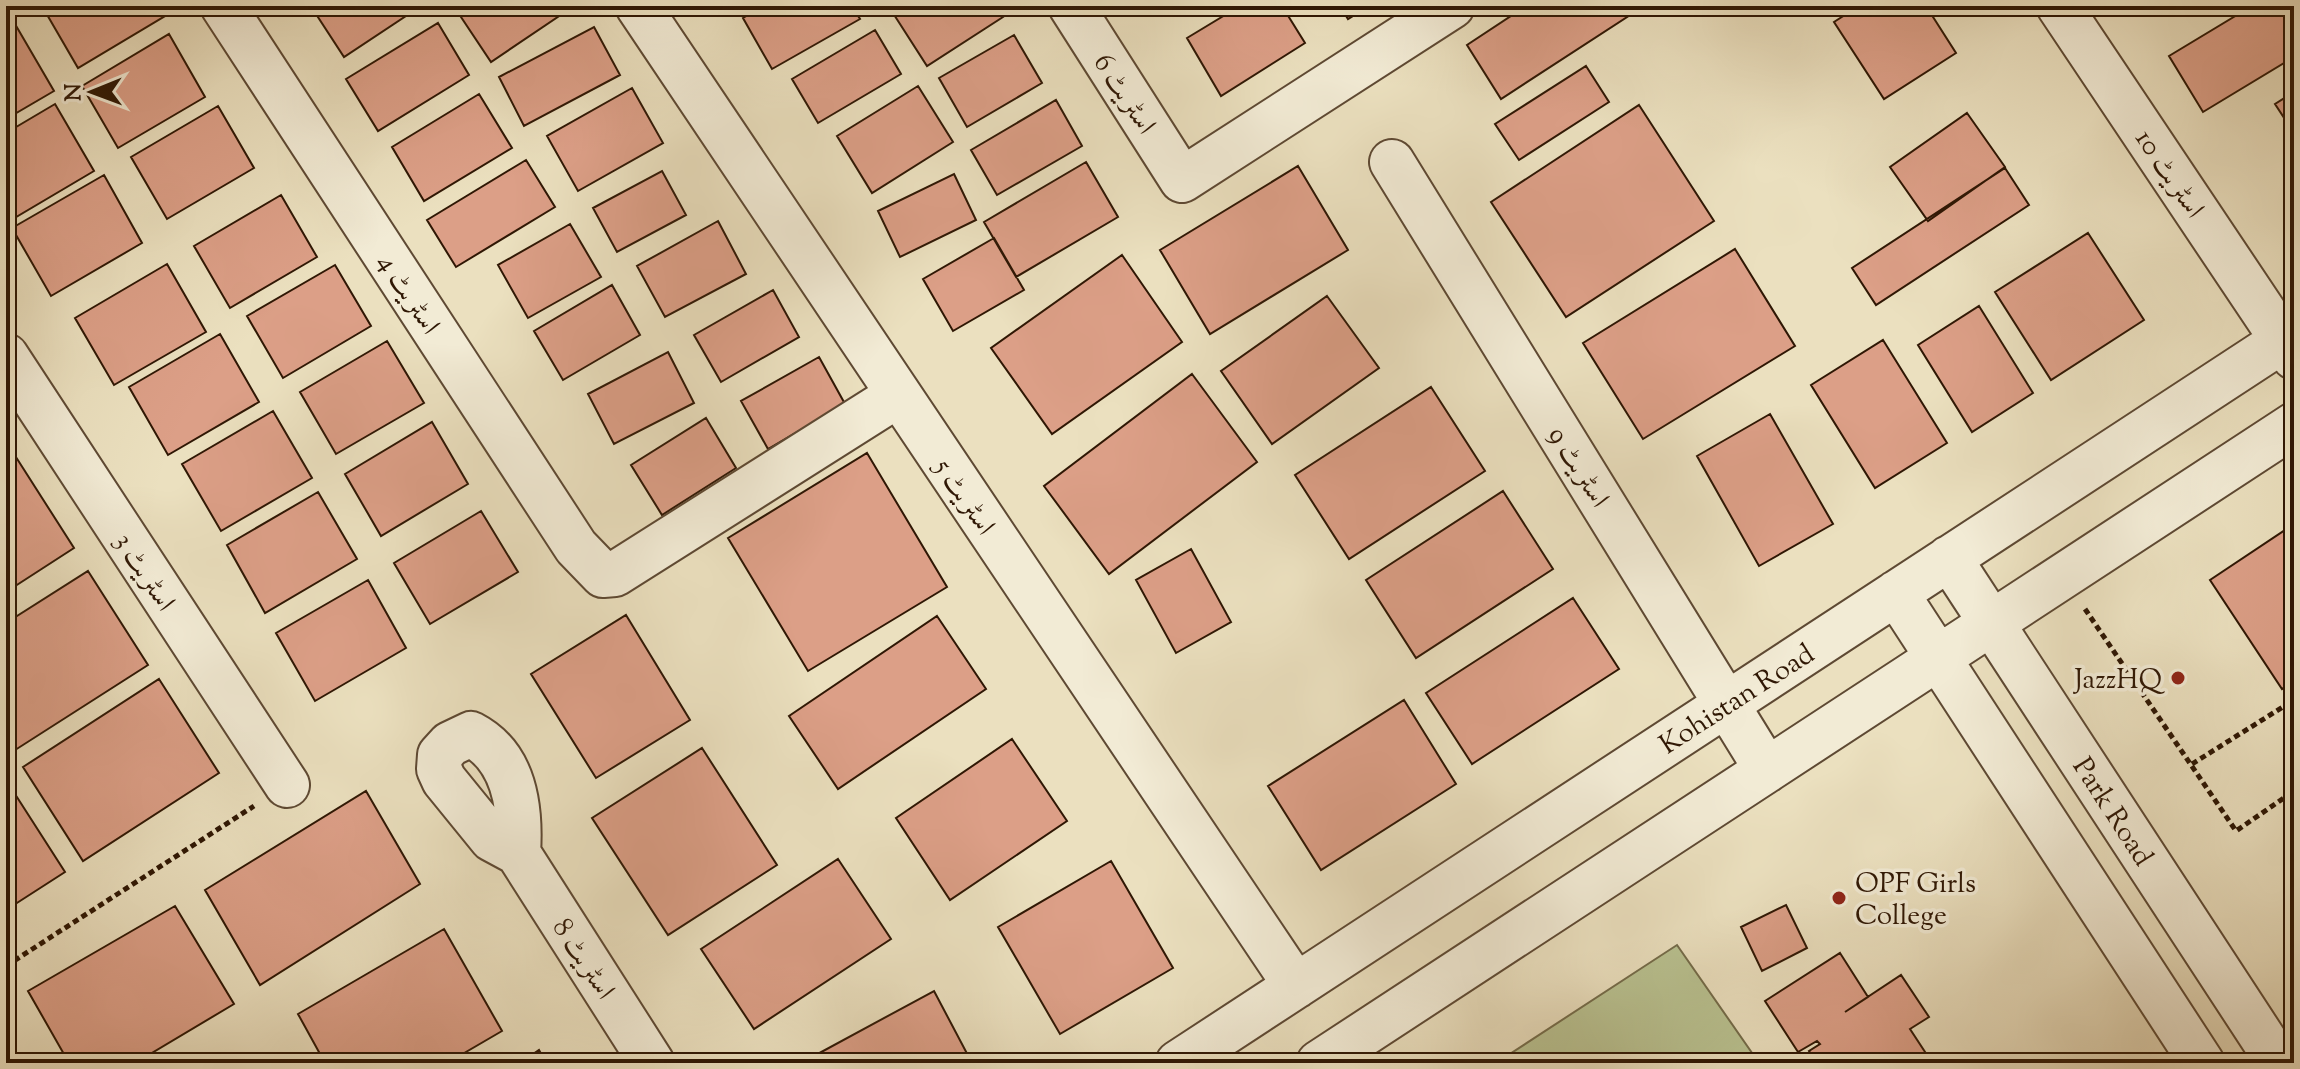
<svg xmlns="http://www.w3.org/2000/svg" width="2300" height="1069" viewBox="0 0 2300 1069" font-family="'Sorts Mill Goudy',Amiri,serif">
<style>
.green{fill:#b9c291;stroke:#746c4a;stroke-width:2}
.building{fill:#dc9f87;stroke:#2f1704;stroke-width:2}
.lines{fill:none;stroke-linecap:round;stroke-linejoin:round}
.minor-casing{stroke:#5e4933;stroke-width:48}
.path{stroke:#2f1704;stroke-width:5;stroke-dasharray:6 4;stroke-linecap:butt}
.minor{stroke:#f2ebd5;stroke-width:44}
.poi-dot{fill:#8f2418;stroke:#f2ebd5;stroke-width:3}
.labels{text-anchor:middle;stroke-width:7;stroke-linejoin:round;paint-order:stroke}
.street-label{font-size:28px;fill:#2f1704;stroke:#f2ebd5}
.poi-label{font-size:28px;fill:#2f1704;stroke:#f2ebd5;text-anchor:end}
</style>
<rect width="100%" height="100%" fill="#ebe0bf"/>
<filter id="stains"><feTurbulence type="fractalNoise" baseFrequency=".0025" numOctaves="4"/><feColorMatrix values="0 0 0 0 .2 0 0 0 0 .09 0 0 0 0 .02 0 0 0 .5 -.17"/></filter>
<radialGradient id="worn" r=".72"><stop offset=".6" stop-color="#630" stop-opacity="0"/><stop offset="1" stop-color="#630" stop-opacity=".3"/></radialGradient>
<path class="green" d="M1677,945L1759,1063H1496Z"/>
<path class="building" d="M42,6H160L165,16L78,68Z
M321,6H421L344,57L314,11Z
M464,6H574L491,62L457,11Z
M763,6H852L860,19L772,69L743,18Z
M896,6H996L1003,17L927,66L891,10Z
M1240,6H1282L1305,43L1221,96L1187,38Z
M1340,6H1369L1348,19Z
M1526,6H1644L1501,99L1467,45Z
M1859,6H1926L1956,53L1884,99L1834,22Z
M2252,6H2294V57L2203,112L2169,56Z
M438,23L469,75L378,131L346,79Z
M15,24L54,91L6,119V29Z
M594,27L620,75L524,126L499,77Z
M875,30L901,74L818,123L792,79Z
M169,34L205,97L118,148L82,86Z
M1014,35L1042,83L967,127L939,78Z
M1586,66L1609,102L1519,160L1495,124Z
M918,86L953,142L872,193L837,136Z
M632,88L663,143L578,191L547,136Z
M2294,92V133L2275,104Z
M479,94L512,148L424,201L392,147Z
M1056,100L1082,146L997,195L971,150Z
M55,104L94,171L6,223V133Z
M1639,105L1714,221L1566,317L1491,202Z
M218,106L254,168L167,219L131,157Z
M1967,113L2005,167L1928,221L1890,167Z
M526,160L555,207L456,267L427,220Z
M1086,162L1118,217L1016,277L984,222Z
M1298,166L1348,250L1210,334L1160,250Z
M2005,168L2029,205L1876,305L1852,268Z
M662,171L686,215L617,252L593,208Z
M954,174L976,220L900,257L878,211Z
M104,175L142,243L51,296L12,228Z
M281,195L317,257L230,308L194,246Z
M718,221L746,274L665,317L637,266Z
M570,224L601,277L528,318L498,265Z
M2088,233L2144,320L2051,380L1995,292Z
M994,238L1024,290L953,331L923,279Z
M1735,249L1795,346L1643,439L1583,343Z
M1122,255L1182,342L1052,434L991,348Z
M167,264L206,332L114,385L75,318Z
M335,265L371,326L283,378L247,316Z
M612,285L640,335L563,380L534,331Z
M773,290L799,337L721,382L694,335Z
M1327,296L1379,368L1272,444L1221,371Z
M1979,306L2033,393L1972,432L1918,345Z
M220,334L259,402L168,455L129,387Z
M1883,340L1947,443L1875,488L1811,385Z
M387,341L424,403L336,454L300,392Z
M668,352L694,403L614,444L588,394Z
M819,357L845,404L768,449L741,401Z
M1192,374L1257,462L1109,574L1044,486Z
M1431,387L1485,471L1349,559L1295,475Z
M273,411L312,478L221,531L182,464Z
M1770,414L1833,524L1759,566L1697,456Z
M706,418L736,468L662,515L631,465Z
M432,422L468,484L381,536L345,474Z
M867,453L947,587L808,671L728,538Z
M14,454L74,548L6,592V459Z
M1503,491L1553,569L1416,658L1366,580Z
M318,492L357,559L265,613L227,545Z
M481,511L518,572L430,624L394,563Z
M2294,524V681L2282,689L2210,580Z
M1191,549L1231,622L1176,653L1136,580Z
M88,571L148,665L12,752L6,743V623Z
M368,580L406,648L315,701L276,633Z
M1573,598L1619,669L1472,764L1426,693Z
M626,615L690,720L596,778L531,674Z
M937,616L986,689L838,789L789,716Z
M159,679L219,773L83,861L23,767Z
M1404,700L1456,784L1321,870L1268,786Z
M1012,739L1067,821L950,900L896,818Z
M702,748L777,865L668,935L592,818Z
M6,780L65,872L6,910Z
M366,791L420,884L260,985L205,890Z
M838,859L891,939L754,1029L701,949Z
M1111,861L1173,968L1060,1034L998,927Z
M1786,905L1807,948L1762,971L1741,927Z
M175,906L234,1004L135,1063H69L28,991Z
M444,929L502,1031L447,1063H325L298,1014Z
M1840,953L1868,997L1845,1012L1901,975L1929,1017L1910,1029L1931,1061L1817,1063L1809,1051L1820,1044L1817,1041L1798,1052L1765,1001Z
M934,991L972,1063H801Z
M539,1050L546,1063H520Z"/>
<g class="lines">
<g class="minor-casing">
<path id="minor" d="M223,6L576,547L603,575L615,574L898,395
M638,6L1296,986
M1071,6L1182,180L1452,6
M2059,6L2294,357
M1392,162L1767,770
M6,356L287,785
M1949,558L2279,1063
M1896,593L2202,1063
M518,853C521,808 515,757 471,734L450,744L440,755L439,769L444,780L492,839L518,853L652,1063
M1178,1063L2294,333
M1319,1063L2294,425"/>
</g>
<path class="path" d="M2085,609L2236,831L2294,791
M2192,764L2294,700
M6,966L254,806"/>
<use href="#minor" class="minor"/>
</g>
<g class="poi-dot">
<circle cx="2178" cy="678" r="8"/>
<circle cx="1839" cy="898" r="8"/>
</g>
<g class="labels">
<g class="street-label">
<text transform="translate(1126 93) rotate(57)" y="10">اسٹریٹ 6</text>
<text transform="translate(2171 173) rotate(56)" y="10">اسٹریٹ 10</text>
<text transform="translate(410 293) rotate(57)" y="10">اسٹریٹ 4</text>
<text transform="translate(1580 466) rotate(58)" y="10">اسٹریٹ 9</text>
<text transform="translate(966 496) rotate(56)" y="10">اسٹریٹ 5</text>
<text transform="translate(146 571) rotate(57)" y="10">اسٹریٹ 3</text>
<text transform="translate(1736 698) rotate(-33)" y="10">Kohistan Road</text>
<text transform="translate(2114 811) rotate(57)" y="10">Park Road</text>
<text transform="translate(585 958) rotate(57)" y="10">اسٹریٹ 8</text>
</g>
<g class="poi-label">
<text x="2162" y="688">JazzHQ</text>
<text x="1855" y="892" text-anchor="start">OPF Girls<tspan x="1855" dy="32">College</tspan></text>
</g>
</g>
<rect width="2300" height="1069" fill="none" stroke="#ebe0bf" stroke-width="32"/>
<rect x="8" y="8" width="2284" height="1053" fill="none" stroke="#2f1704" stroke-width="4"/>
<rect x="16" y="16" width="2268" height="1037" fill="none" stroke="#2f1704" stroke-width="2"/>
<g transform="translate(92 92) rotate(269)" stroke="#f2ebd5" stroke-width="6" paint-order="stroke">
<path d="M0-6L14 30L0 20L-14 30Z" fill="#2f1704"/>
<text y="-12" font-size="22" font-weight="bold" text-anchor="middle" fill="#2f1704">N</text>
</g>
<rect width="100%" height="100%" filter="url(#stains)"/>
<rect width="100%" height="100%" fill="url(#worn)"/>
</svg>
